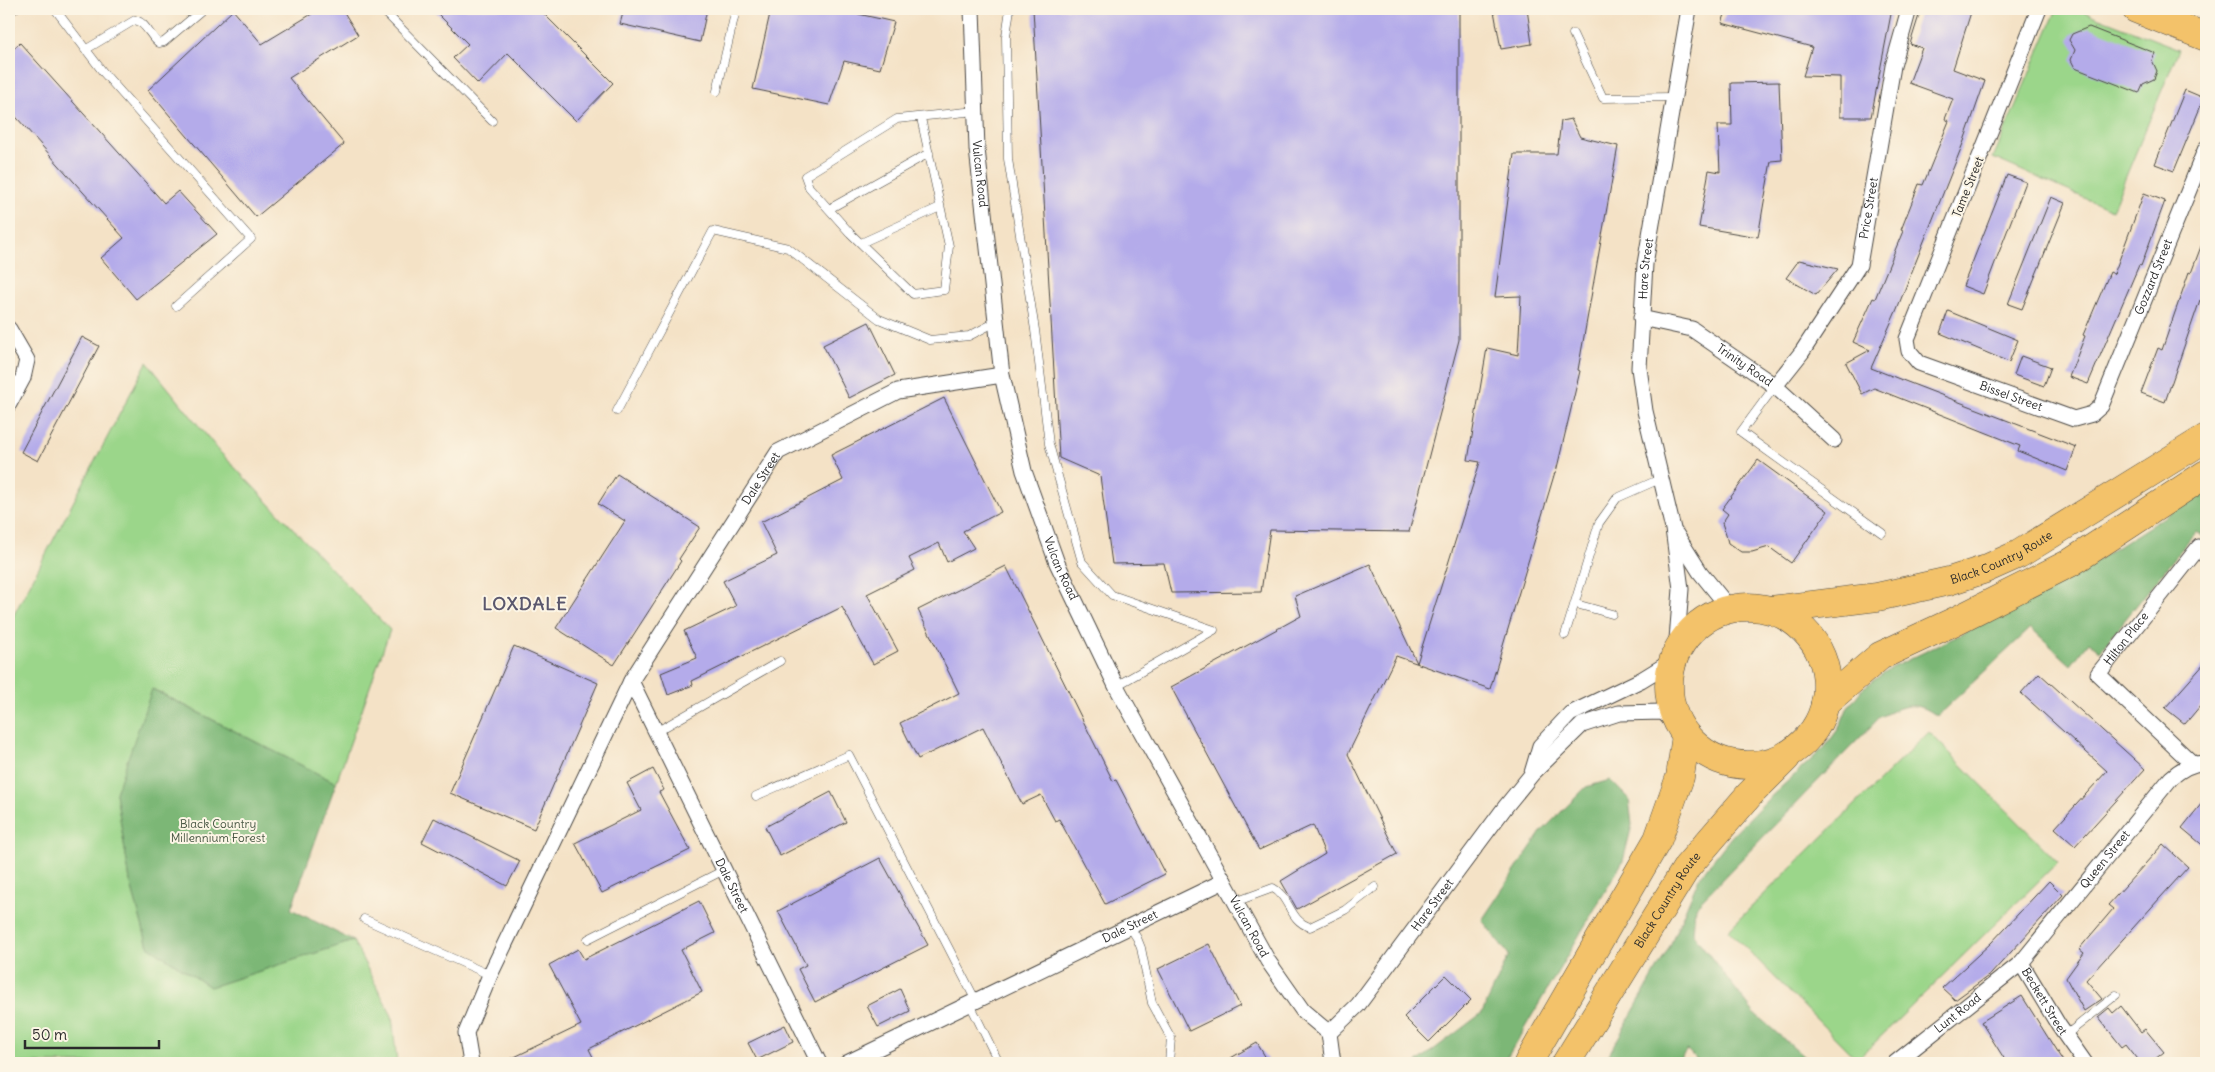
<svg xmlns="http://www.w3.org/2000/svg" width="2215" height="1072" viewBox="0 0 2215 1072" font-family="Delius,sans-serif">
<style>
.green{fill:#9bd68a;stroke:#63805a}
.forest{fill:#7cb776;stroke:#547150}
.building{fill:#b4abea}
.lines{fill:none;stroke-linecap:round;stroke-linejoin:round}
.lane-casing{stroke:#494642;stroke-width:9}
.street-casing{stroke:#494642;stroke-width:17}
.highway-casing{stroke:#494642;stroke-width:29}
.lane{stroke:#fff;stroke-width:8}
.street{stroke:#fff;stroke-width:15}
.highway{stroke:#f3c26a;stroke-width:28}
.labels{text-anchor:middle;stroke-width:4;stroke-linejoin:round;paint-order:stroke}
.street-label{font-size:12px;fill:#2b2b2b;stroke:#fcf5e5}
.park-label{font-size:12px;fill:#475643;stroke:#fcf5e5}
.district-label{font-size:18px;font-weight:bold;letter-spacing:1px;fill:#5b586e;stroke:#fcf5e5}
</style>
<rect width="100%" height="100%" fill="#fcf5e5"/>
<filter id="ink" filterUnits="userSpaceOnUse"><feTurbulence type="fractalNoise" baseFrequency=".02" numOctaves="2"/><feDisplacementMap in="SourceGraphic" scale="10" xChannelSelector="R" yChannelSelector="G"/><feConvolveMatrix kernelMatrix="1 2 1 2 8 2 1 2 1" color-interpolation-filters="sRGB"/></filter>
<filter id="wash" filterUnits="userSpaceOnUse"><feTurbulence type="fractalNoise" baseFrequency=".0096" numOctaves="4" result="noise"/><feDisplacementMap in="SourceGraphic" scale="20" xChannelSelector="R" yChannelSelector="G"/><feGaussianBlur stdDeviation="1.12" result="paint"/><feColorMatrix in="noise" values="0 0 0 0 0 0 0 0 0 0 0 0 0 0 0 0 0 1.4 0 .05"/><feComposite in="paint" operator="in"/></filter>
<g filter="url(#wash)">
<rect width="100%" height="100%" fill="#f4e2c6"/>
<path class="green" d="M2057,9H2076L2179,49L2112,210L1993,158Z
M147,362L220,452L390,630L336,783L153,689L116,793L130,881L148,946L210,987L353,941L392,1016L397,1063H9V624Z
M1929,732L2058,862L1857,1060L1728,930Z"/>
<path class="forest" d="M2206,490V538L2196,531L2100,651L2089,642L2071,665L2031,628L1937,716C1915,699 1902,706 1880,717L1695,907L1693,934L1754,1013L1811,1063H1700L1687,1050L1676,1063H1604L1669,948L1699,878L1731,837L1766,801L1825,747L1839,728L1847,709L1863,688L1889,669L1997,617L2057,586Z
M152,689L336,783L291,909L353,941L210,987L148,946L130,881L116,793Z
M1610,780L1629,799L1632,825L1623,861L1504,1063H1416L1482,1013L1509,955L1482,920L1541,832L1586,787Z"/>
<g id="blocks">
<path class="building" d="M320,9H342L358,35L289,78L344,144L256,217L148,90L233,10L262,44Z
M433,9H539L613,83L576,121L508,53L478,84L453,58L468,44Z
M624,9H707L700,42L620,24Z
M771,9H836L894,22L880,69L844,61L829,105L753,89Z
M1033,9H1459V340L1409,532L1270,530L1261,592L1171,593L1164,563L1112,564L1100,476L1059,458Z
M1509,9H1527L1532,44L1501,49L1494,11Z
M1727,9H1892L1871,117H1840V77L1803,76L1812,47L1722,23Z
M1921,9H1972L1953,69L1985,81L1964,141L1897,309L1871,368L2076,447L2067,471L2018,451L2020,446L1874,388L1862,394L1846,363L1870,350L1853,342L1873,298L1875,299L1903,231L1901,230L1919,184L1923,185L1949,121L1945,119L1953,99L1909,83L1922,48L1910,44Z
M2089,27L2155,53L2152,60L2157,71L2154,79L2143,84L2139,93L2075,68L2071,60L2075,50L2069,40L2072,34Z
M20,43L164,203L178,191L217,234L136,299L101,258L124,238L9,109V53Z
M1779,82L1782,160L1771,161L1758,237L1699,227L1709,170L1720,172L1718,125H1732L1731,83Z
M2185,90L2204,98L2174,171L2155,164Z
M1571,119L1580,137L1618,146L1578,370L1580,371L1556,472H1555L1490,689L1396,656L1348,754L1397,854L1297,909L1281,881L1325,854L1313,825L1259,850L1171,687L1301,616L1295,596L1370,564L1417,663L1480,462L1468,460L1487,348L1518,355L1521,296L1495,297L1514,154H1557L1561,121Z
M2007,175L2026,182L1983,294L1963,286Z
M2144,193L2165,201L2141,266L2139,265L2088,384L2069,377L2085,336L2083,335L2110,272L2114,274Z
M2051,197L2065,203L2022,309L2008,304Z
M2205,236L2206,303L2200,300L2165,402L2141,393L2158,348L2162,350L2189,272L2191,273Z
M1799,260L1838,269L1816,295L1786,278Z
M1948,311L2018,340L2009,362L1940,333Z
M869,322L895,375L849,398L823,345Z
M82,337L99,346L38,461L21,452Z
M2021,356L2051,367L2044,386L2014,375Z
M944,398L1001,512L963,531L974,548L947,562L939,543L909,558L915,570L867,594L898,651L873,664L842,607L692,681L693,685L668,695L661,673L697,658L684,631L736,606L723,581L777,555L761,522L843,480L831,455Z
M1758,460L1828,511L1791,563L1769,547L1752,552H1741L1728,543L1726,535L1722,523L1728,514L1722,509Z
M617,474L700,527L679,559L681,561L614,665L556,628L625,521L598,504Z
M1006,566L1113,781L1116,780L1165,874L1105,904L1059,819L1055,821L1041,795L1022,804L983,727L918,759L900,723L959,693L918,610Z
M514,646L598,683L534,829L450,793Z
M2206,662V699L2185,724L2165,708Z
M2039,673L2145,769L2075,846L2055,828L2107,771L2021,693Z
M653,769L664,790L659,792L690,850L602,893L575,843L641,810L627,783Z
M831,792L846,822L780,856L765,827Z
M2206,798V848L2182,828Z
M434,818L520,861L507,886L422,842Z
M2163,844L2188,867L2086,980L2102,999L2084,1011L2066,978L2084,953L2079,949L2113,909L2108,905Z
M880,858L928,945L815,1002L798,969L806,965L778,911Z
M2049,881L2063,895L1991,974L1955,1000L1942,988L1991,943Z
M699,901L715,933L681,950L702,992L589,1049L596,1063H502L581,1025L549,965L578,949L584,959Z
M1209,944L1240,1006L1189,1031L1158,969Z
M1446,975L1471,1000L1429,1042L1404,1017Z
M900,989L910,1011L878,1027L867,1006Z
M2022,996L2064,1063H2007L1981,1022Z
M2121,1006L2141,1032L2145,1029L2164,1052L2150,1063H2141L2126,1044L2122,1047L2098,1017L2109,1008L2113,1013Z
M785,1025L793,1042L757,1060L748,1043Z
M1257,1043L1269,1063H1222Z"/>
</g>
</g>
<g filter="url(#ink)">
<use href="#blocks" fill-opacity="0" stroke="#494642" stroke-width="1"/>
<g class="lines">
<g class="lane-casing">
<path id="lane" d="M55,9L103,72L251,239L176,306
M382,9L492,121
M1010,9L1006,36L1008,159L1035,330L1049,444L1082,562L1112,595L1214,630L1116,686
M9,11L15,9
M1573,34L1603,98L1673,97
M85,50L135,20C146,22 150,37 159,43L164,42L203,9
M717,91L736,9
M921,118L949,246L944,290L913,294L850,233L809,187L805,176L897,119L976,111
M829,209L929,153
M861,243L940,207
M1775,386L1741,432L1882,533
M617,411L713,231L788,248L879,319L930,340L969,336L996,322
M1576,604L1612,614
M1565,635L1599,523L1617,498L1660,479
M656,732L780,661
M756,796L849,755L976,1001
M1235,902L1273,888C1290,897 1289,921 1310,927L1345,910L1375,887
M364,919L490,975
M1130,927L1137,938L1141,948L1152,1003L1171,1038L1169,1062L1166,1063
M588,939L724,870
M970,1004L999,1063
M2066,1035L2116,995"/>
</g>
<g class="street-casing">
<g id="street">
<path id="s1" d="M972,9L977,149L1002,375L1024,471L1057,563L1116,686L1268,961L1303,1011L1329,1033L1333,1063"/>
<path id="s2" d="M2039,9L1907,339L1909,351L1919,363L2074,419L2092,414L2101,406L2206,148"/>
<path id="s3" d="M1641,318L1692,329L1775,386L1834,440"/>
<path d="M9,329L27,360L23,378L9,404"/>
<path id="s4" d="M1775,386L1802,352L1859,265L1893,66L1909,9"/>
<path d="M1676,534L1700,572L1730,609"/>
<path id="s5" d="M1676,652L1681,589L1673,529L1645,411L1639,368L1645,264L1689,9"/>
<path id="s6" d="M631,681L819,1063"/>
<path id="s7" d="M2193,764L2098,674L2199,547"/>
<path d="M1532,773L1540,746L1570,714L1641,680L1672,661"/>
<path id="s8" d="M2021,963L2059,1026L2085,1063"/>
<path id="s9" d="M1329,1033L1358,1005L1506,806L1532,774L1582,725L1619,713L1663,712L1681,730"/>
<path id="s10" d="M471,1063L466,1033L490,975L631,681L778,452L898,391L1002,375"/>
<path id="s11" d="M847,1063L1224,881"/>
<path id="s12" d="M1895,1063L2021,963L2171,778C2181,769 2192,762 2206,763"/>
</g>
</g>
<g class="highway-casing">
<g id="highway">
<path d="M2136,9L2206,37"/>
<circle cx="1748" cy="686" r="79"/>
<path id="s13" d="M1771,610L1877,597L1949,581L1983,570L2019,554L2206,438"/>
<path d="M1825,703L1880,656L1953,622L2070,563L2206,474"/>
<path d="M1528,1063L1658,839L1680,777L1686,735"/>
<path id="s14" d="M1566,1063L1687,867L1750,794L1786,758"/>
</g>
</g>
<use href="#lane" class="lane"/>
<use href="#street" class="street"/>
<use href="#highway" class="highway"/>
</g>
</g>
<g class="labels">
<g class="street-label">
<text dy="4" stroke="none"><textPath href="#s1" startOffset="165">Vulcan Road</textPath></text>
<text transform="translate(1968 187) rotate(-68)" y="4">Tame Street</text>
<text dy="4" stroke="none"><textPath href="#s4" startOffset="205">Price Street</textPath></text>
<text dy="4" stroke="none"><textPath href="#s5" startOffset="388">Hare Street</textPath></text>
<text dy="4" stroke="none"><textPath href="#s2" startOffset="718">Gozzard Street</textPath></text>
<text dy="4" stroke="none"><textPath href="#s3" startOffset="116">Trinity Road</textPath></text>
<text dy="4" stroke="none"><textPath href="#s2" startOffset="481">Bissel Street</textPath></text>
<text dy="4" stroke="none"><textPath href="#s10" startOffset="660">Dale Street</textPath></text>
<text dy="4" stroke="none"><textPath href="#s13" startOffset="238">Black Country Route</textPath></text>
<text dy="4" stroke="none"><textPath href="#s1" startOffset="570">Vulcan Road</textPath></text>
<text dy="4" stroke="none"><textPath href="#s7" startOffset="176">Hilton Place</textPath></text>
<text dy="4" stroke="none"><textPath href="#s12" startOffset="294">Queen Street</textPath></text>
<text dy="4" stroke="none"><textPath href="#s6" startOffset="228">Dale Street</textPath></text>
<text dy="4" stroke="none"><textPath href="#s14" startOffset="192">Black Country Route</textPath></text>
<text dy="4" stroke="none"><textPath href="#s9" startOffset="165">Hare Street</textPath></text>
<text dy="4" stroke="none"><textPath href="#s11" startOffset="314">Dale Street</textPath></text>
<text dy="4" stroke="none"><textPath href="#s1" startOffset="975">Vulcan Road</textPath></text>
<text dy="4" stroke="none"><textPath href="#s8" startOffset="45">Beckett Street</textPath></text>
<text dy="4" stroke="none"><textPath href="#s12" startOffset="80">Lunt Road</textPath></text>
</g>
<g class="park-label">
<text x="218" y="828">Black Country<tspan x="218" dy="14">Millennium Forest</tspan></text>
</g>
<g class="district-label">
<text x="525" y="610">LOXDALE</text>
</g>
</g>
<rect width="2215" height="1072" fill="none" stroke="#fcf5e5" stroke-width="30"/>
<path d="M25 1040v8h134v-8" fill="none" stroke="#2b2b2b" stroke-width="2.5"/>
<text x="32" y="1040" font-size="15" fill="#2b2b2b" stroke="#fcf5e5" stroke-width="4" paint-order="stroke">50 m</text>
</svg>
